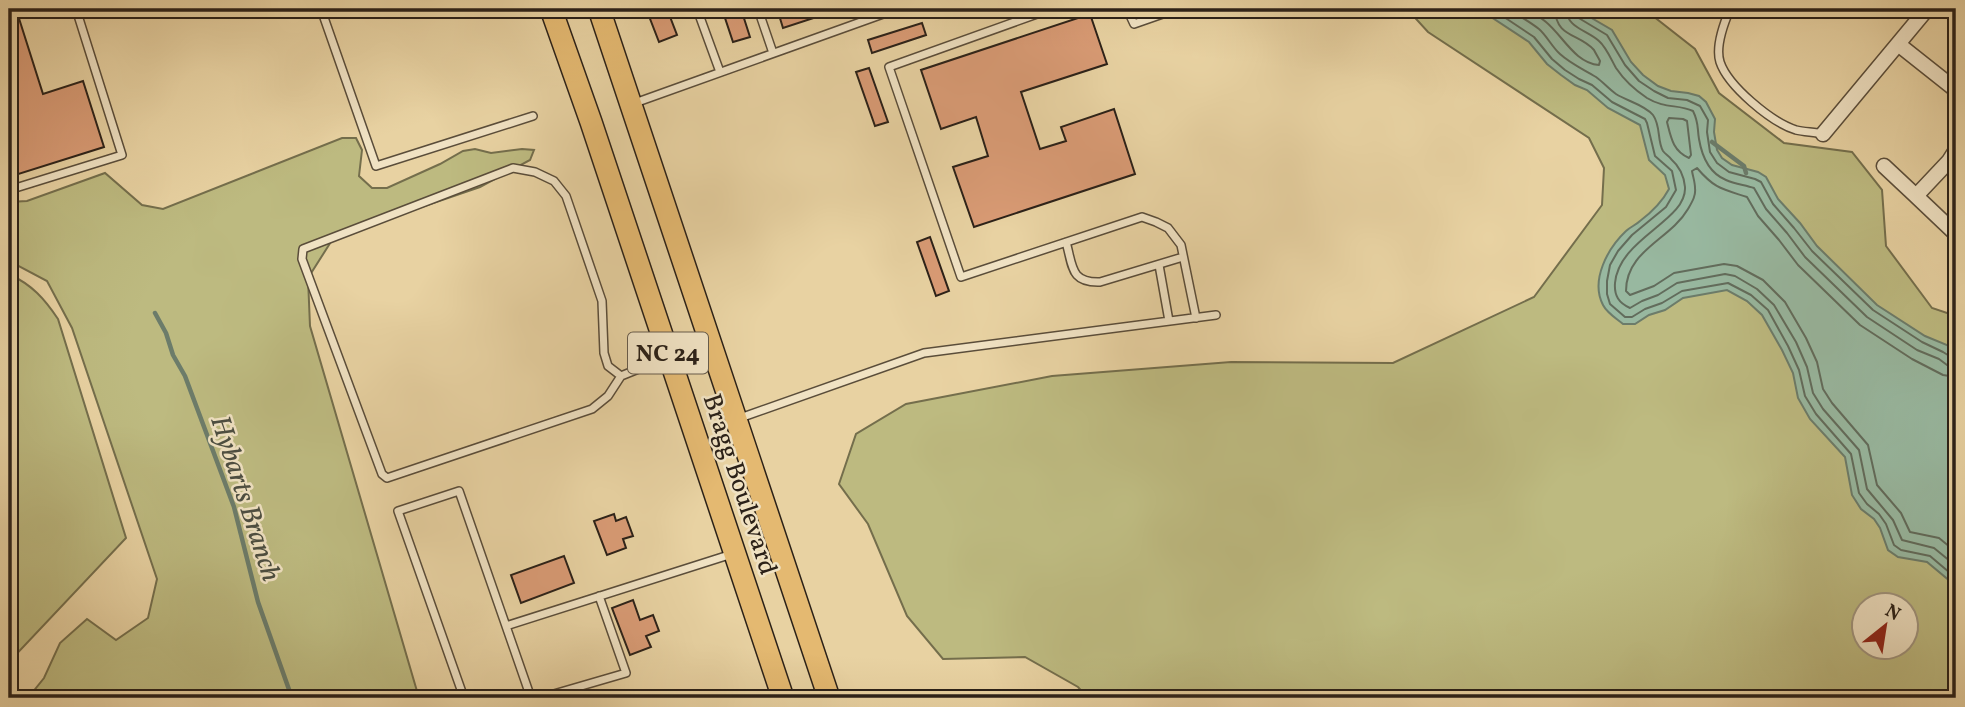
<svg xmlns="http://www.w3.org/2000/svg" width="1965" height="707" viewBox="0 0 1965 707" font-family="Vollkorn,serif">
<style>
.green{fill:#bdba80;stroke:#746e4c;stroke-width:2;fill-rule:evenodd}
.water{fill:#98b8a0;stroke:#6c7c6a;stroke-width:2}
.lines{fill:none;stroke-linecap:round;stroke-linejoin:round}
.shore{stroke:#626c5c;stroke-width:2}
.stream{stroke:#6c7c6a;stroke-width:4.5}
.building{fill:#d99b75;stroke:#2b2118;stroke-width:2}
.service-casing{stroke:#5a4d3a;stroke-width:10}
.minor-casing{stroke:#5a4d3a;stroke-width:17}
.primary-casing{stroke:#2b2118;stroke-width:24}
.service{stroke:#f0e2c3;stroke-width:7}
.minor{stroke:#f0e2c3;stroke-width:14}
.primary{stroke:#e4b971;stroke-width:21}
.labels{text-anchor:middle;stroke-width:5;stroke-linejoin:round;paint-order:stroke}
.shield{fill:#f0e2c3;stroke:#665b4b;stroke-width:2}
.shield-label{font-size:24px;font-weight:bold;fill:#2b2118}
.street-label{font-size:26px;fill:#2b2118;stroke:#f0e2c3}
.water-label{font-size:28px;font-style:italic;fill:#4c4e41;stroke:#f0e2c3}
</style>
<rect width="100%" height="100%" fill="#e8d2a2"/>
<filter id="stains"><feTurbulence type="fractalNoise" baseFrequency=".00286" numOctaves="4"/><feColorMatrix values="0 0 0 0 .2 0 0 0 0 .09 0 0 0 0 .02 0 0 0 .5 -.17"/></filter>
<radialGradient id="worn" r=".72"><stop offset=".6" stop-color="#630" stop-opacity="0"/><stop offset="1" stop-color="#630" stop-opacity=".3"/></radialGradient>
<path class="green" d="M1407,9H1644L1695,49L1719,93L1784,143L1852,152L1882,190L1886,246L1932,308L1956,316V698H1088L1078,687L1025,657L943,659L907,616L868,524L839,484L856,434L906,404L1052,376L1231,362L1393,363L1534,297L1602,205L1604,168L1589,138L1428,32ZM1864,606H1906V648H1864Z
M342,138H356L362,150L359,176L372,188H387L440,164L463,151L475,149L491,153L522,149L534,150L530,160L480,187L334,237L308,278L310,326L419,698H28L44,678L60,643L87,619L116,640L148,618L157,579L72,328L47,281L9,261V202L27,201L105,173L142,205L163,209Z
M9,274C32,285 44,298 58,319L126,538L9,662Z"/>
<path class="water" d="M1479,9H1576L1612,30L1631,62L1643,75L1658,86L1671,91L1688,93L1699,96L1706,102L1715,119L1714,132L1717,150L1722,158L1732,165L1758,172L1766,177L1778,199L1800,223L1817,246L1877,305L1925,336L1947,345L1956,353V591L1951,582L1927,562L1898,557L1888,550L1880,528L1874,519L1861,509L1852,495L1845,457L1810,419L1798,398L1793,373L1782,350L1762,315L1747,301L1727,290L1683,298L1665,310L1649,315L1635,324H1623C1617,319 1607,313 1603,305C1590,280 1608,248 1626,231C1630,227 1636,225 1640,221C1652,212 1662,202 1669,189L1665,175L1649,160L1640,125L1608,108L1587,90L1575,85L1561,75L1547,64L1529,42Z"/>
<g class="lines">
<path class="shore" d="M1492,9L1534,37L1552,59L1565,70L1579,79L1592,85L1612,102L1645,119L1647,123L1655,156L1672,171L1676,190L1666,207L1632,235L1618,251L1610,265L1607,281V294L1610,304L1625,317H1632L1645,309L1662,303L1682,291L1728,283L1751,295L1768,310L1788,346L1799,370L1805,396L1816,414L1851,454L1859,493L1867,504L1879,514L1886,524L1894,545L1901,550L1930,556L1956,578
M1508,9C1518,15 1530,22 1539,29C1547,36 1552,47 1560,54C1571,64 1583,69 1596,77C1603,82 1609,89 1616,94C1627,101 1645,105 1653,115C1661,126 1657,141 1663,151C1665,154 1669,156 1671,159C1679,166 1684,176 1685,187C1687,221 1619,238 1615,283C1614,296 1619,303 1630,308L1642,301L1658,295L1677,283L1725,274L1735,276L1757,289L1774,305L1796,342L1807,367L1813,393L1823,409L1859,450L1867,489L1893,520L1902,540L1934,548L1956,566
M1527,9C1533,13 1540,17 1546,22C1563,36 1575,63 1599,65L1600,61C1598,57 1596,54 1594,50C1579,33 1556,38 1555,9
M1566,9C1567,28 1587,30 1599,41C1606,47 1611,59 1616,68C1624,80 1635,90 1647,98C1665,109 1678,104 1693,111C1699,123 1697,127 1699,139C1702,157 1709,173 1726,180C1735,184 1745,185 1754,188L1766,209L1787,233L1805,257L1867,317L1917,350L1939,359L1947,365L1956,366
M1575,9L1577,17L1607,35L1625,65L1639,81L1654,91L1668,98L1687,100L1700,106L1708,120L1707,132L1710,152L1717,163L1729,172L1755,179L1761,182L1773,204L1794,228L1812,251L1873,310L1922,342L1943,352L1951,357L1956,358
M1669,118L1683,119L1687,121L1691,155L1689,158C1673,151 1671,138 1667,122Z
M1956,377L1943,375L1912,359L1860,325L1798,265L1779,240L1758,216L1747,197C1722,189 1715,189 1697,168L1692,171C1693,177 1695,182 1695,188C1696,196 1692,202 1688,209C1670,240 1626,250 1626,291L1630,295L1654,286L1674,273L1724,264L1737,266L1763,280L1785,302L1806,338L1817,362L1823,389L1832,403L1868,445L1877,485L1901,513L1910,532L1939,538L1956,552"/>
<path class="stream" d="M1712,142L1744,166L1746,173
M155,313L166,333L173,355L185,376L234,507L258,602L292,698"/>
</g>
<path class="building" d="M9,9H16L43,94L83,81L104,147L9,177Z
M654,9H667L677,35L659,42L647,11Z
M722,9H741L750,37L733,42Z
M799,9H835V11L783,28L779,15Z
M1090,14L1107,64L1021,92L1040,149L1066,141L1061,127L1114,109L1135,174L974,227L953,167L988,156L976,117L941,129L921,70Z
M922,23L926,35L872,53L868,40Z
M869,68L888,122L875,126L856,72Z
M930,237L949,291L936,296L917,242Z
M614,514L616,521L626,517L633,536L623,539L626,548L607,555L594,521Z
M564,556L574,583L521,603L511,575Z
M633,600L640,620L653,615L659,631L646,636L651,647L630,655L612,608Z"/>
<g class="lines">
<g class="service-casing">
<path id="service" d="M321,9L376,166L533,116
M697,9L720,72
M758,9L773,53
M1051,9L889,67L961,277L1142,217L1156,222L1168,228L1181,245L1196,318
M1127,9L1134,24L1177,9
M1730,9C1724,23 1715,46 1720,62C1728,86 1771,122 1796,130C1804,132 1814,132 1823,134
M632,104L897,9
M9,190L122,155L76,9
M1066,242C1073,266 1070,283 1100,282L1183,257
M1159,265L1169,321
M621,376L608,396L592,409L387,478L382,474L302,259L303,249L513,168L535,172L554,181L566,196L602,301L604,353L608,366L621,376L668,357
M740,418L924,353L1216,315
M506,626L732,554
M464,698L398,511L459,491L531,698
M540,698L626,673L599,596"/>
</g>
<g class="minor-casing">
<path id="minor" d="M1898,44L1956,90
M1823,134L1927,9
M1956,150L1949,161L1916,196L1956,234
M1884,166L1916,196"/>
</g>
<g class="primary-casing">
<path id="primary" d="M551,9L591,122L783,698
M599,9L829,698"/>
</g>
<use href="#service" class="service"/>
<use href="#minor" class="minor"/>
<use href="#primary" class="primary"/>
</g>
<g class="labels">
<rect class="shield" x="628" y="332.5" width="80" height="41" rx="5"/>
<g class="shield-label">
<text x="668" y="361">NC 24</text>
</g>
<g class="street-label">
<text transform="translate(741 484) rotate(72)" y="9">Bragg Boulevard</text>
</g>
<g class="water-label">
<text transform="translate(247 498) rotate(72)" y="10">Hybarts Branch</text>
</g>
</g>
<rect width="1965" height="707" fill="none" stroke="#e8d2a2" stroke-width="35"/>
<rect x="10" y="10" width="1944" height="686" fill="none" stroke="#2b2118" stroke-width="3.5"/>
<rect x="18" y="18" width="1930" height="672" fill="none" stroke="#2b2118" stroke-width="2"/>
<g transform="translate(1885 626) rotate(30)"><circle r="33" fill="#f0e2c3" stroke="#a1957f" stroke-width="2"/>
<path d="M0-5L12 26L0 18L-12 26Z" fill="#8f2418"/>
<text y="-10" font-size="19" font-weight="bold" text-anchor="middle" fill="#2b2118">N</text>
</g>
<rect width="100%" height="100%" filter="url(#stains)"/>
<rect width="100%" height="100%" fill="url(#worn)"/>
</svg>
